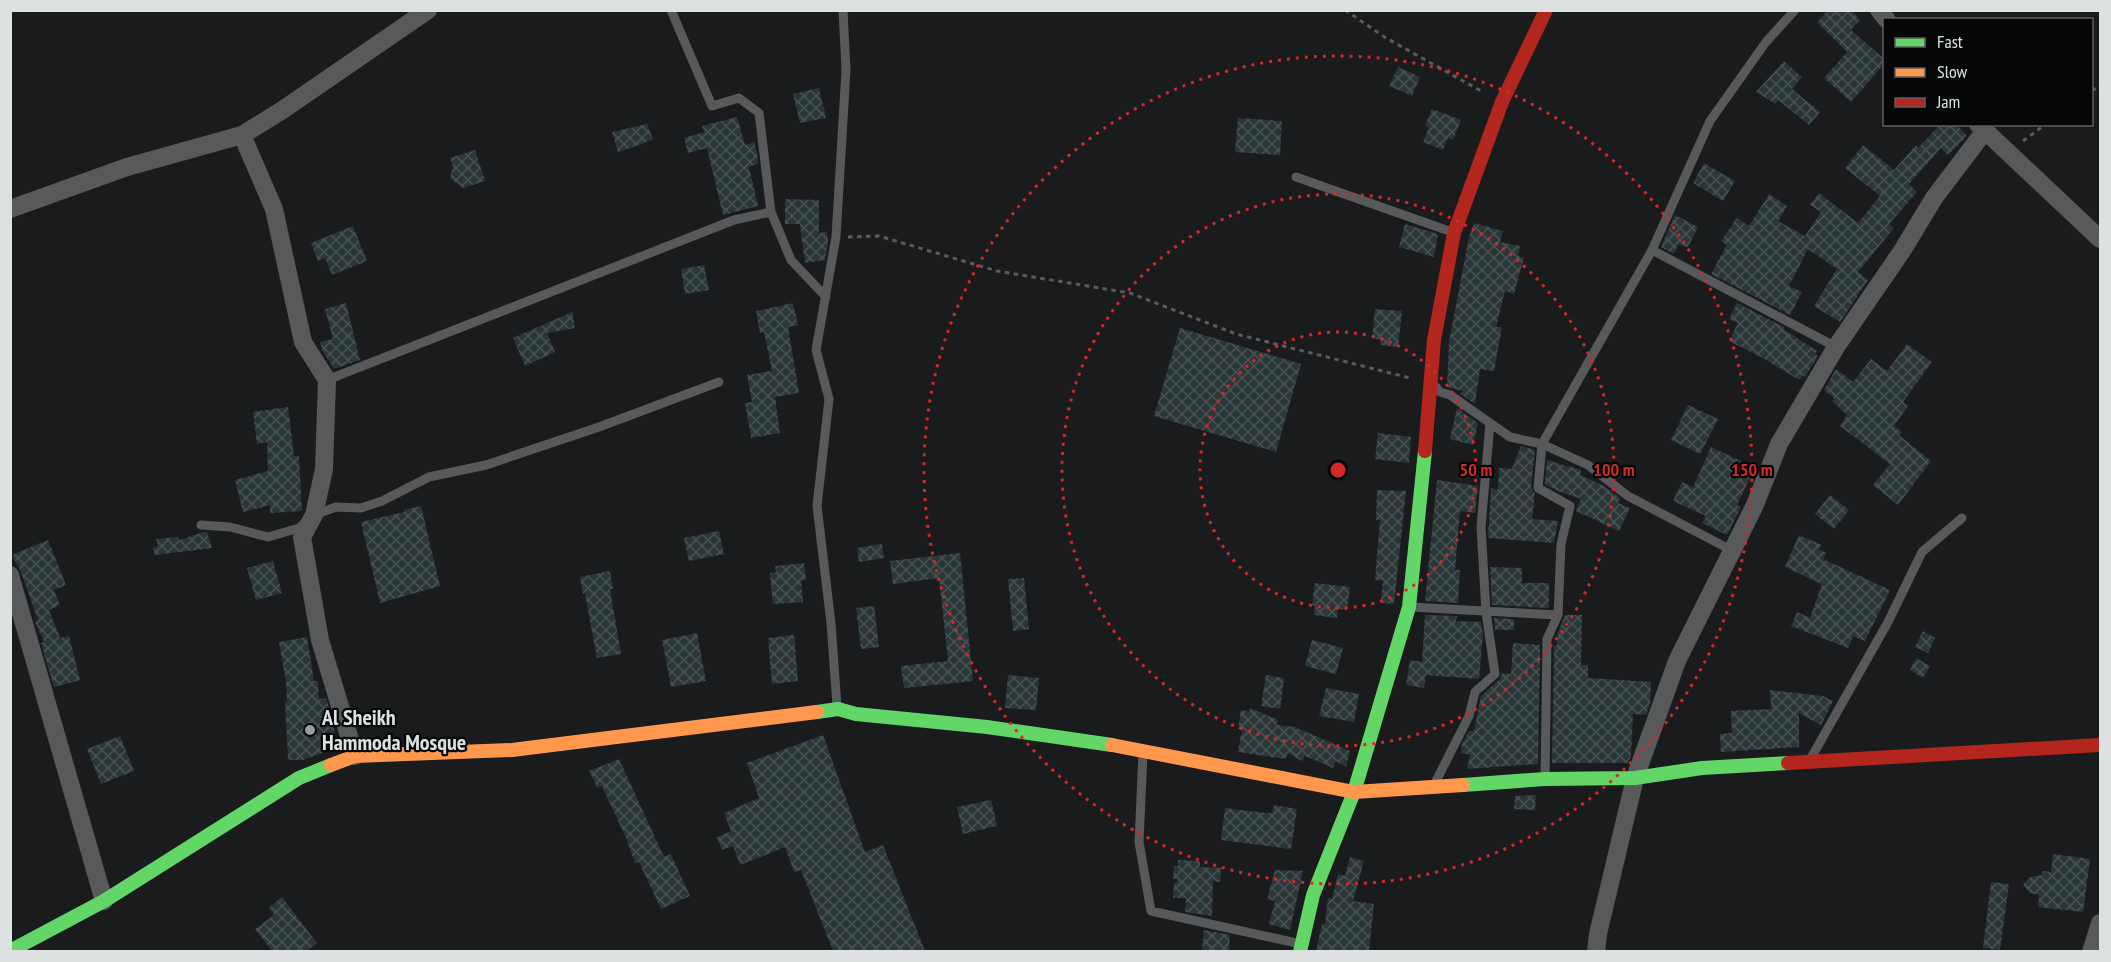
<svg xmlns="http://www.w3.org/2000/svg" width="2111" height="962" viewBox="0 0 2111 962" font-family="'PT Sans Narrow',sans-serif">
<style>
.building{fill:url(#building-cross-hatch)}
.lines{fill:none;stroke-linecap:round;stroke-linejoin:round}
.path{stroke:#5a5b5c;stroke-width:3;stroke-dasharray:4.5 4.5;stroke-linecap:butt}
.lane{stroke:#58595a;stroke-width:9}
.street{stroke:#58595a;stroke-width:18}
.fast{stroke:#63d668;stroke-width:14}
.slow{stroke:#ff974d;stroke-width:14}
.jam{stroke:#b3261e;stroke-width:14}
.ring{fill:none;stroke:#d62828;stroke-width:3;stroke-dasharray:3 6}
.poi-dot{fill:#999c9d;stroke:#050707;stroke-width:2}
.labels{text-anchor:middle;stroke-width:4.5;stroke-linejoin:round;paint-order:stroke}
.poi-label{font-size:22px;font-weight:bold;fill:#dee1e2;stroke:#050707;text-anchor:start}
.centre{fill:#d62828;stroke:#050707;stroke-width:3}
.ring-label{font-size:18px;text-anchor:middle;font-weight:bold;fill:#d62828;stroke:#050707;stroke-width:4.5;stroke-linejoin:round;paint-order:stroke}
</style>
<defs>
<pattern id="building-cross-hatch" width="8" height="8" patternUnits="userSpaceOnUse" patternTransform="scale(1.5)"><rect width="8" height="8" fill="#2b3638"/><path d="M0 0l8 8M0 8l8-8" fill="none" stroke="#495354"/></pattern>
</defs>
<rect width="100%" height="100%" fill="#191b1d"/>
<path class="building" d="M1828,10H1851L1860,20L1851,30L1884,59V64L1851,102L1824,78L1847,52L1817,22Z
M1784,61L1802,77L1792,89L1820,112L1809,125L1778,100L1776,104L1756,92Z
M1398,67L1420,77L1412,96L1389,86Z
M819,88L826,118L800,123L793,94Z
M1432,109L1461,120L1453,140L1448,138L1443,150L1423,142L1429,128L1425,126Z
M737,117L745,145L754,142L757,152L758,164L749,167L758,206L723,215L707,148L688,153L684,138L704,132L702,126Z
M1238,118L1282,121L1280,155L1235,152Z
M647,124L653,139L642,144L618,152L612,132Z
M1941,124H1956L1967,136L1948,155L1941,148L1909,184L1917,192L1889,224L1894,228L1858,272L1868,280L1840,322L1814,306L1837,269L1808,249L1789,286L1802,292L1790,315L1711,274L1727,245L1721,241L1737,218L1749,226L1769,194L1787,206L1778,221L1805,236L1821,212L1810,205L1819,193L1858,223L1880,196L1845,168L1863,145L1894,170L1916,145L1918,148Z
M475,150L485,181L463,188L450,178L453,166L450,158Z
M1704,163L1735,181L1723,201L1693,183Z
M785,199L819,200V233L827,232L828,242L825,260L805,263L800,224H785Z
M1675,215L1698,227L1688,247L1678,245L1674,254L1661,247Z
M1474,223L1503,231L1500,242L1520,246L1518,256L1524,258L1514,294L1505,291L1496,327H1502L1494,371L1480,369L1475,404L1461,394L1462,391L1447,387L1449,342L1469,237Z
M1405,224L1438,234L1434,257L1399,247Z
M353,226L367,261L332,275L325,258L318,261L311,243Z
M704,265L709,290L685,294L681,269Z
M346,303L360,360L334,369L323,352L320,342L333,339L325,309Z
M793,303L798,325L788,327L799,393L775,397L780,433L751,438L745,403L752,402L747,375L772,371L764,332L760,333L756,311Z
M1737,303L1784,327L1783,329L1817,351L1815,354L1818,356L1805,377L1803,375L1799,380L1763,358L1729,341L1738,323L1729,319Z
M1375,309L1402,311L1398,347L1380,345L1381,339H1372Z
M572,312L575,328L547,333L555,352L525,366L513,338Z
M1180,328L1301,364L1276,452L1154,416Z
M1907,344L1932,362L1903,402L1908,406L1894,426L1902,432L1899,435L1931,461L1898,505L1873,485L1890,464L1840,426L1847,415L1832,401L1835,399L1824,390L1836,369L1853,382L1871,359L1887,371Z
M1688,405L1718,419L1700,454L1671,440Z
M288,407L294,456H299L302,511L270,513V505L243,512L235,480L268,471L267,442L257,444L253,412Z
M1457,408L1478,423L1473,445L1450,439Z
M1378,433L1411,437L1409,463L1375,459Z
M1521,446L1535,450L1531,487L1535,494L1532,519L1558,521L1554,543L1488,538L1491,488L1498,490L1499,468L1512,469Z
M1711,447L1752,466L1747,476L1750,478L1737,505L1741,507L1727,535L1702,523L1706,516L1673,501L1682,482L1693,487Z
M1547,460L1581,470L1580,475L1604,486L1620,498L1618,503L1630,508L1619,531L1576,511L1581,499L1558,491L1545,484Z
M1437,480L1478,486L1475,513L1460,511L1455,570H1460L1458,603L1425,601Z
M1377,490L1406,491L1394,604L1381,603L1383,581L1375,580L1380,520H1376Z
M1830,495L1849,510L1834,529L1815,514Z
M421,506L440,586L380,603L361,522L404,512V510Z
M719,531L724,554L689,561L684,538Z
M203,532H207L212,548L155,555L153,548L158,546L156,539L178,537L179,540Z
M1799,535L1822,545L1818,549L1826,553L1823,559L1890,590L1865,641L1853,636L1848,648L1791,626L1797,612L1810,618L1822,584L1785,567Z
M48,540L66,585L54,590L60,605L49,610L60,638L69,636L80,680L54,687L41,643L44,642L35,622L38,620L21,572L12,555Z
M882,544L884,558L859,562L857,548Z
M960,553L973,681L904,688L901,666L948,661L939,578L893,584L890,561Z
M273,561L282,593L256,600L247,568Z
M804,563L806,580L801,581L803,602L773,604L770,573L776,572L775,566Z
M1490,567L1522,568V583H1549V608L1492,605Z
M610,571L613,589H610L621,654L597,658L585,594H583L580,577Z
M1024,578L1029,629L1013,631L1008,579Z
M1315,583L1350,587L1347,610L1338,609L1337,618L1314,615L1315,606L1312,605Z
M874,606L879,647L861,649L856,608Z
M1425,615L1457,616L1456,621L1481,622L1483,635L1479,679L1426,675L1424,688L1406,685L1410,660L1422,662Z
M1565,615H1582L1581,665H1588V678L1651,682L1650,703L1646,715L1633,714L1631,756L1628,763H1552L1554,645L1557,646L1558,632Z
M1494,618L1514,619V630H1495Z
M1923,631L1935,638L1928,653L1915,647Z
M697,633L706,681L671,687L662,640Z
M794,635L798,681L772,684L768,638Z
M307,637L314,681H318L319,699L326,698L334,724L335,748L303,760H288L285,702H287L286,681L279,642Z
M1312,640L1343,648L1336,674L1305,666Z
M1513,643L1540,645L1538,764L1467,769L1470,755L1461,753L1462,744L1469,731H1474L1481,696L1500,679L1502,673L1511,674Z
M1916,658L1930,666L1923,678L1910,670Z
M1008,675L1039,678L1036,710L1005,708Z
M1266,675L1284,678L1280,709L1261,706Z
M1326,688L1359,694L1354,722L1319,716Z
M1770,690L1823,696L1833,701L1821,725L1799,713V747L1721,752L1720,734L1732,733L1731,711L1771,709Z
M1250,708L1278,720L1277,725L1295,727L1350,751L1346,767L1336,761L1333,768L1305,756L1302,761L1288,753L1285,759L1238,752L1242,729H1238L1241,710L1249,712Z
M823,735L865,852L883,845L925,951H833L801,870L794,872L785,847L740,865L733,846L722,850L717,837L731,831L724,813L759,798L747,763Z
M120,736L134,771L101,784L87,749Z
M619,759L664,857L671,854L690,896L661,909L639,862L635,863L627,840L602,786L597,788L589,771Z
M1536,795L1535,810L1514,809L1515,796Z
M991,800L997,826L963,834L957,807Z
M1274,805L1297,809L1291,849L1221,840L1225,808L1266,813H1272Z
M2053,854L2090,859L2083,912L2038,907L2039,895L2030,893L2023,885L2030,877L2042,875L2043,871L2051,872Z
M1350,857L1364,861L1353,901L1374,904L1369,951H1316L1322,924H1325L1328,898L1332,899L1338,874L1345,876Z
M1178,860L1200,861V867L1221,868L1220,882L1213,881L1212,916L1185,912L1186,898H1173L1174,883H1177V879H1173L1174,866H1178Z
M1275,870L1303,871L1290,930L1269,924L1275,901L1267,899Z
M1991,882L2009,884L2000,950L1983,948Z
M282,897L317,943L307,951H272L255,929L274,915L269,908Z
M1204,930L1230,935L1229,951H1202Z"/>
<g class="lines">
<path class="path" d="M1345,10L1386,38L1483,92
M2092,91L2100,85
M2023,141L2046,124
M848,237L879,236L997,271L1130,293L1236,334L1410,378"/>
<path class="lane" d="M671,10L712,106L739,98L759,113L771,212L791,260L826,297
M1296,177L1452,232
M1652,250L1836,347
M327,380L734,220L771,212
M1436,387L1440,392L1450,395L1510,437L1542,444L1588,465L1628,496L1733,551
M201,525L230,527L268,537L299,528L314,515L336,507L361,508L382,501L429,477L486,465L599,427L719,382
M1410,607L1558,615
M837,706L831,623L817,506L829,399L816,350L836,237L846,70L843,10
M1143,753L1139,842L1151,911L1301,944
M1811,758L1888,622L1922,552L1962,518
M1545,777L1547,639L1558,615L1561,544L1570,506L1538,488L1542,444L1652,250L1710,121L1766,42L1795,10
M1435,783L1469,716L1475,692L1495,674L1486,612L1481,527L1490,423"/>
<path class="street" d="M1879,10L1887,20
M1978,124L2100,239
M242,135L274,209L303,342L327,380L324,469L314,515L302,537L320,640L355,756
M10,209L127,167L242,135L281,111L428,10
M10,575L104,901
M1596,952L1598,934L1635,778L1677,661L1754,507L1779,444L1836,347L1902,251L1934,198L1984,132
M2091,952L2100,923"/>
<path class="fast" d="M817,712L838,709L856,714L987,727L1112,745
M1463,785L1545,779L1635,778L1702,768L1788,763
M10,951L104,901L299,778L331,765
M1300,952L1313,895L1354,792L1409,607L1425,451"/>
<path class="slow" d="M1112,745L1354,792L1463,785
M331,765L355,756L512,750L817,712"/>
<path class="jam" d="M1425,451L1434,340L1454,233L1502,102L1546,10
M1788,763L2100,745"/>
</g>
<g class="ring">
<circle cx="1338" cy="470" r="138"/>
<circle cx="1338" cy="470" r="276"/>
<circle cx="1338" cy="470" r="414"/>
</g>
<circle class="poi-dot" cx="310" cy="730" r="6"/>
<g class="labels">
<g class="poi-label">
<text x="322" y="725">Al Sheikh<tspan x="322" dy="25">Hammoda Mosque</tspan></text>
</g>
</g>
<circle cx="1338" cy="470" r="9" class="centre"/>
<g class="ring-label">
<text x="1476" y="476">50 m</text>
<text x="1614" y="476">100 m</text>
<text x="1752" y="476">150 m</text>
</g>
<rect width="2111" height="962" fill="none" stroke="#dee1e2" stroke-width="24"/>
<rect x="1883" y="18" width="210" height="108" fill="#050707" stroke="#5c5e5f" stroke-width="1.5"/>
<rect x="1895" y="38" width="30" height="9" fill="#63d668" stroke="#5c5e5f" stroke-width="1.5"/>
<text x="1937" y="48" font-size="18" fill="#dee1e2">Fast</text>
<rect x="1895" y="68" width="30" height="9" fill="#ff974d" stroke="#5c5e5f" stroke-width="1.5"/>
<text x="1937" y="78" font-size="18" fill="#dee1e2">Slow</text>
<rect x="1895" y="98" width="30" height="9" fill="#b3261e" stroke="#5c5e5f" stroke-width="1.5"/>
<text x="1937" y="108" font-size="18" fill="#dee1e2">Jam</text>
</svg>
